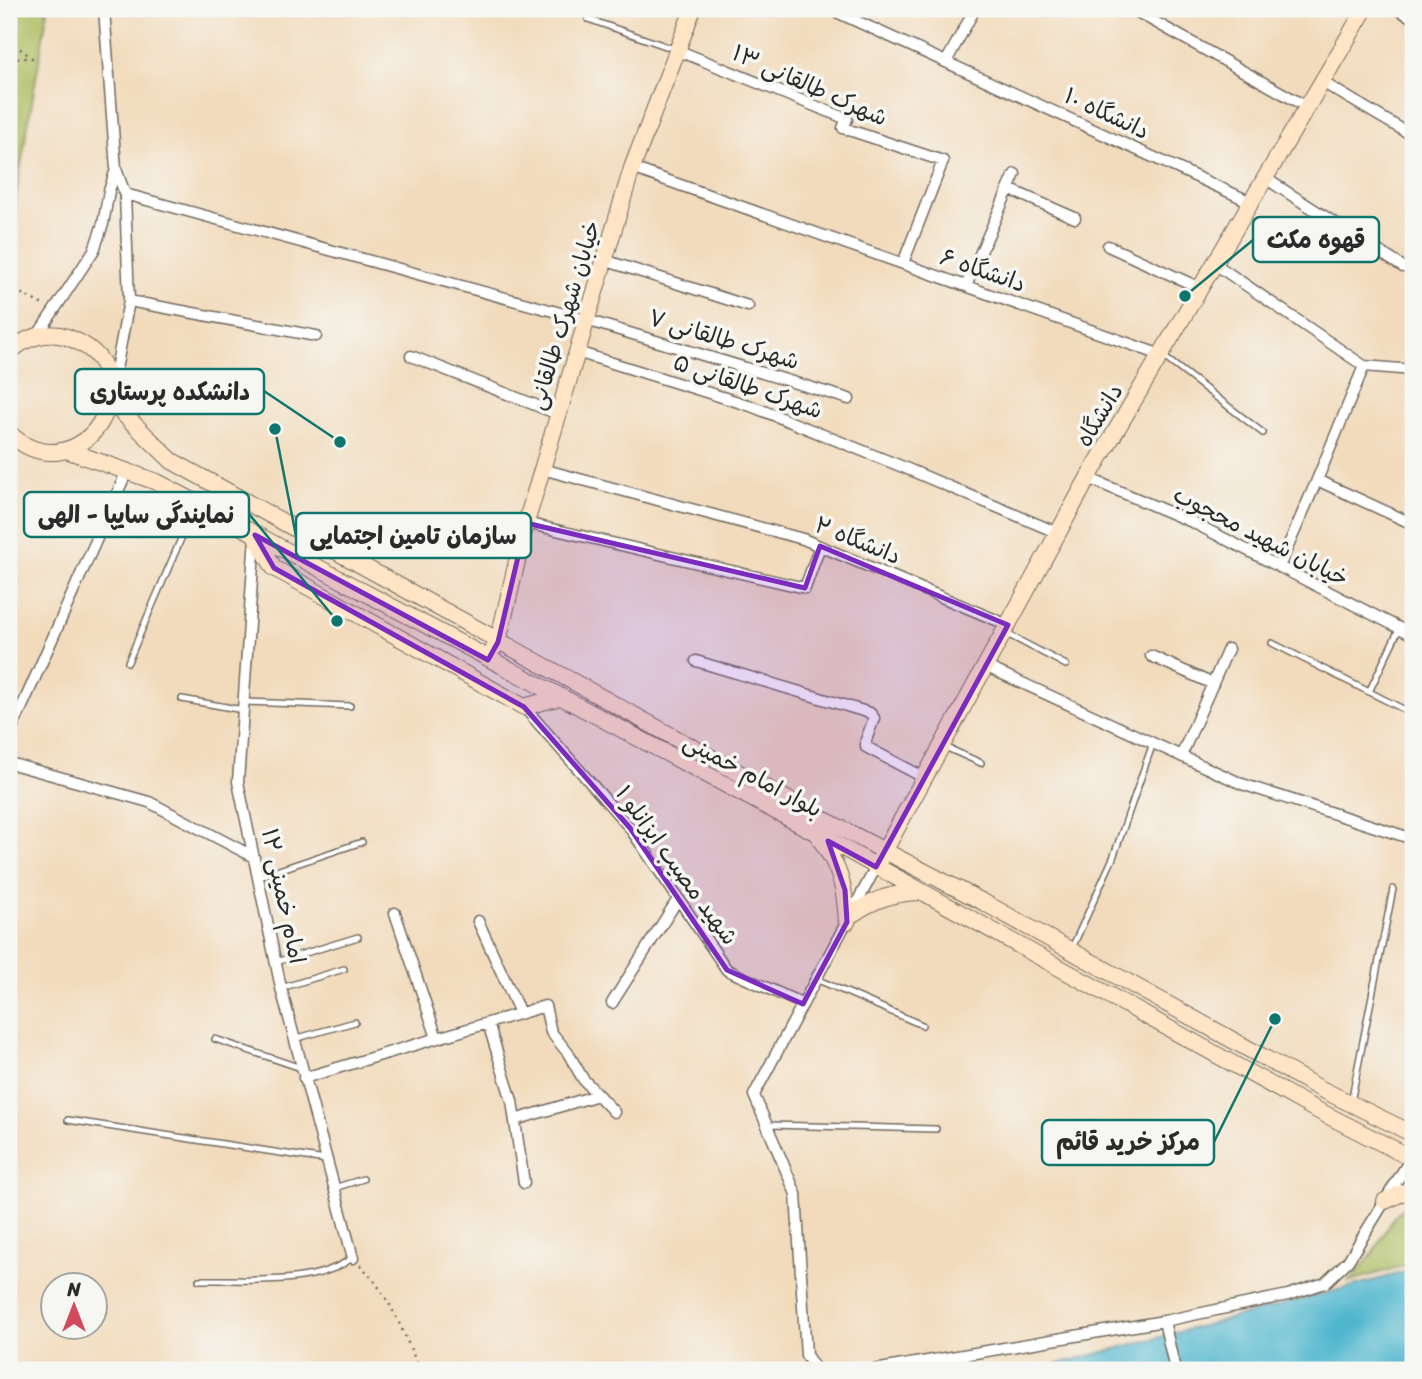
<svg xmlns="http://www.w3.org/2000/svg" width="1422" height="1379" viewBox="0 0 1422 1379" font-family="Sriracha,'Playpen Sans Arabic',sans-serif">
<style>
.green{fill:#adbb5e;stroke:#6c7344;stroke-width:2}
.water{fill:#50b6ce;stroke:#3e707c;stroke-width:2}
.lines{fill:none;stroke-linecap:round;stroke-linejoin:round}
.lane-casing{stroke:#71695e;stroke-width:8}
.street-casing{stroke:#71695e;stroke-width:13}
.secondary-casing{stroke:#71695e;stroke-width:18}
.path{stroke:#71695e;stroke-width:2.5;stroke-dasharray:2 5;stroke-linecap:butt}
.lane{stroke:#fff;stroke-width:5}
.street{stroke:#fff;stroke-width:10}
.secondary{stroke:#ffe4c6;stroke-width:16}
.marked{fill:#7b2cbf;fill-opacity:0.2;stroke:#7b2cbf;stroke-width:5;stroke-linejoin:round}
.labels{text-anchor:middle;stroke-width:7;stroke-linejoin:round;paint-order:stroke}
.street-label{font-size:23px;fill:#2b2b2b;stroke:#f6f6f2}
.leader{fill:none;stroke:#0f766e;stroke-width:2.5}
.callout-dot{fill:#0f766e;stroke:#f6f6f2;stroke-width:2.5}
.callout{fill:#f6f6f2;stroke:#0f766e;stroke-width:2.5}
.callout-label{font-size:24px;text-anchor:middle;font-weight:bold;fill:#2b2b2b}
</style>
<rect width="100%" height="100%" fill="#f6f6f2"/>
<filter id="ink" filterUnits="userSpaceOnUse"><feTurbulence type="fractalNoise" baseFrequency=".0143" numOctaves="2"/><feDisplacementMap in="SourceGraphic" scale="14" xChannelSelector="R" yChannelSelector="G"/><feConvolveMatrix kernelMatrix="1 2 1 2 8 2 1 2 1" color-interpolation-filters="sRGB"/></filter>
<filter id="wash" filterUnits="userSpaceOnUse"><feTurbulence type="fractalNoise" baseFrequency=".00686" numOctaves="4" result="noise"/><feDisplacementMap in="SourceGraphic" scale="28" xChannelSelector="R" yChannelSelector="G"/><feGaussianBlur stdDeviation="1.57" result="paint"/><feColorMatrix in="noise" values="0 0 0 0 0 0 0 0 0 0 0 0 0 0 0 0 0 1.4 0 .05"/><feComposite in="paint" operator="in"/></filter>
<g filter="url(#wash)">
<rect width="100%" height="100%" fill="#f2dbbc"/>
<path class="green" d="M9,9H48L17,188L9,259Z
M1413,1202V1263L1347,1282C1355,1274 1363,1266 1370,1257C1385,1238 1388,1213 1413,1202Z"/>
<path class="water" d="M1413,1270V1367L1403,1370H1036Z"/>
</g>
<g filter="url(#ink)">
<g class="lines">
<g class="lane-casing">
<path id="lane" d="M588,19L674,49
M1164,357L1263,433
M1007,634L1066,665
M1272,643L1413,714
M128,662L196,504
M1369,692L1399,629
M182,699L243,710
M245,702L350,706
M945,747L981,763
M258,877L362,842
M1072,948L1113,858L1153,743
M276,962L358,937
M816,979L922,1025
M281,988L344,969
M215,1039L301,1068
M294,1039L355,1022
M1351,1102L1393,889
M68,1120L326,1160
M768,1125L936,1129
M334,1188L363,1179
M199,1280C246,1279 313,1287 352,1258"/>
</g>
<g class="street-casing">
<path id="street" d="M104,9L116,169L125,194L129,301L113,385
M830,9L1251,202
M1132,9L1307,107
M1397,9L1413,18
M677,50L847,119L843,128L943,161L903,263
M946,62L975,9
M1322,82L1413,136
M632,168L1161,355
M1265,178L1403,267
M1009,189L1075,218
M125,194L586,320L849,399
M1108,246L1200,288
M604,260L748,306
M1215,264L1364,366L1413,370
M966,286L1015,174
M129,301L316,336
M37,336L94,250L103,224L109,191L116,169
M577,352L751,406L903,467L1058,533
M411,356L558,414
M1364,366L1317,480L1413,524
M542,469L803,539L1008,625
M1088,478L1192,522L1413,635
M526,523L805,588L820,546
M255,537L238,782L281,988L353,1258
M1279,567L1317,480
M1151,656L1213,684
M696,661L870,713L874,718L866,740V747L925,778
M985,666L1242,784L1413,839
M524,707L630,828L727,970L803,1004
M9,736L127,471
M1181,756L1228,649
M9,763L149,802L254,857
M395,913L437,1038
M478,921L520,1013
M612,1003L678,899
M488,1023L512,1101L524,1183
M304,1078L545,1006L551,1032L568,1053L583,1079L614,1112
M515,1120L598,1095
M1164,1321L1175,1370
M816,1370L806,1355L796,1194L754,1095L876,867
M874,1370L1164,1321L1288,1295L1325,1283L1348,1261L1411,1158"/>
</g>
<g class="secondary-casing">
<path id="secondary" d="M9,353C23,338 47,330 67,337C162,371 80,500 9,433
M110,401L172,461L819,817L985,903L1319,1088L1413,1134
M66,450L157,482L197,503L809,829L1309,1106L1413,1159
M255,535L274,568L524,707L560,697
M494,648L498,642L526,523L632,168L693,9
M820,839C840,868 845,887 847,922
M880,859L1088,478L1365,9
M851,915C874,899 893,893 920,892
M1385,1201L1413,1188"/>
</g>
<path class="path" d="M9,40L32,58L9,59
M9,287L43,305
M360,1265C390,1294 403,1333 420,1370"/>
<use href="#lane" class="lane"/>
<use href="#street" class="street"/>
<use href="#secondary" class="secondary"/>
</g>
</g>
<path class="marked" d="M526,523L805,588L820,546L1008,625L876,867L828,841L845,890L847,922L803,1004L727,970L630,828L524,707L274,568L255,535L488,660L498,642Z"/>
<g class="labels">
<g class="street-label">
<text transform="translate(810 85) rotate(24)" y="8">شهرک طالقانی ۱۳</text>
<text transform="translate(1107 113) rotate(25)" y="8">دانشگاه ۱۰</text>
<text transform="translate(983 270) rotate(19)" y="8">دانشگاه ۶</text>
<text transform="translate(564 315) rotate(-73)" y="8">خیابان شهرک طالقانی</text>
<text transform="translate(724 339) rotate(17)" y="8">شهرک طالقانی ۷</text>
<text transform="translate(748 386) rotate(19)" y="8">شهرک طالقانی ۵</text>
<text transform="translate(1099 415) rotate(-59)" y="8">دانشگاه</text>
<text transform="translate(1261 536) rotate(27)" y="8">خیابان شهید محجوب</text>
<text transform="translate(858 540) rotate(22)" y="8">دانشگاه ۲</text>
<text transform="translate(753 775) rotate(28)" y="8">بلوار امام خمینی</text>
<text transform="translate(677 865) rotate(54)" y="8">شهید مصیب ایزانلو ۱</text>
<text transform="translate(284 896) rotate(78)" y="8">امام خمینی ۱۲</text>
</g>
</g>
<path class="leader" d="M1185 296L1253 240M340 442L264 391M337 621L249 514M275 429L296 536M1275 1019L1214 1142"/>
<g class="callout-dot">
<circle cx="1185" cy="296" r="7"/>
<circle cx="340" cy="442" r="7"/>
<circle cx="337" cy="621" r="7"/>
<circle cx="275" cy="429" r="7"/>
<circle cx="1275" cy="1019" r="7"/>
</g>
<g class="callout">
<rect x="1253" y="217" width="126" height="45" rx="7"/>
<rect x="75" y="369" width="189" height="45" rx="7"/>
<rect x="24" y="492" width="225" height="45" rx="7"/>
<rect x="296" y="513" width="235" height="45" rx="7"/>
<rect x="1042" y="1120" width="172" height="45" rx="7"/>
</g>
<g class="callout-label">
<text x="1316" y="248">قهوه مکث</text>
<text x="170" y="400">دانشکده پرستاری</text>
<text x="136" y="523">نمایندگی سایپا - الهی</text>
<text x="413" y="544">سازمان تامین اجتمایی</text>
<text x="1128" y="1150">مرکز خرید قائم</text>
</g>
<rect width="1422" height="1379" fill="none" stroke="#f6f6f2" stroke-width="35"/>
<g transform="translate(74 1306)"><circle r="33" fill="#f6f6f2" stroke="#a5a5a2" stroke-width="2"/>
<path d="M0-5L12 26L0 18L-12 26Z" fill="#d1495b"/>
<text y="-10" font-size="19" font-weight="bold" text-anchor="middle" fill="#2b2b2b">N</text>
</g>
</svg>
